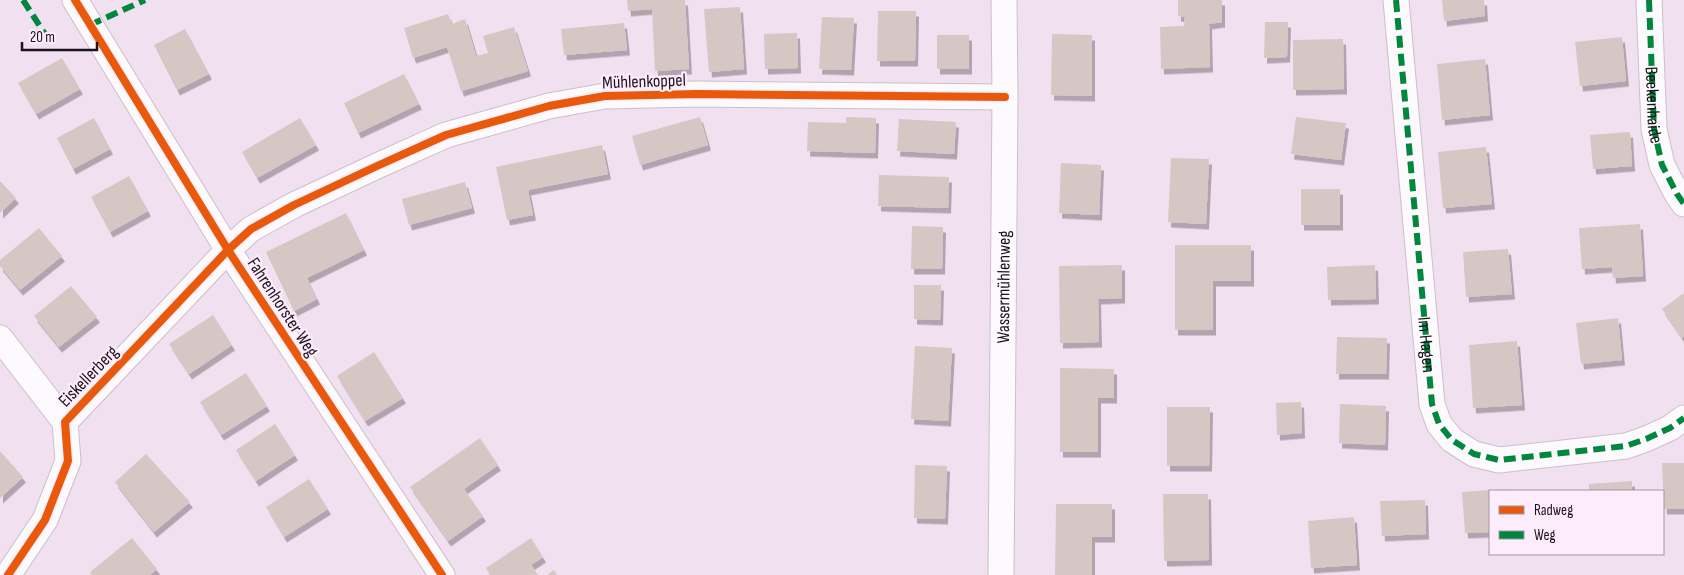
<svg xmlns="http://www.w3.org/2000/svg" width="1684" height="575" font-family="'Sofia Sans Condensed',sans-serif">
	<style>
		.building { fill: #d7c7c4; filter: url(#shadow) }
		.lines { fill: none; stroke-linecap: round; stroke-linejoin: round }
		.minor-casing { stroke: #ccbfca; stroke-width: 27 }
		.minor { stroke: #fdfafd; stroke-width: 25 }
		.quiet { stroke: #00873e; stroke-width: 6; stroke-dasharray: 12 6; stroke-linecap: butt }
		.cycleway-casing { stroke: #fdecfb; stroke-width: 11 }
		.cycleway { stroke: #e8590c; stroke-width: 8 }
		.labels { text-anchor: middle; stroke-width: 4.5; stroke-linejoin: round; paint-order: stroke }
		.street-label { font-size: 18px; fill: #1c121b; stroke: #fdecfb }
	</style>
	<defs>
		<filter id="shadow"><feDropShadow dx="3" dy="5.5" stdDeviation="0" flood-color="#0004"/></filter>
	</defs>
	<rect width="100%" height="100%" fill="#f1e0ef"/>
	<g class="building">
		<polygon points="627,0 685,0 689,69 655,71 652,9 628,11"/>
		<polygon points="1178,0 1222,0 1222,22 1209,24 1210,67 1161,69 1160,27 1184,26 1185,17 1178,16"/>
		<polygon points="1442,0 1484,0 1485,16 1444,21"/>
		<polygon points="740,7 744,69 709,72 704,9"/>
		<polygon points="878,11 916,11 915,61 877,61"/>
		<polygon points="448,14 452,24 465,19 476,56 488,53 483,36 514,27 528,71 461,91 447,47 413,58 404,28"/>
		<polygon points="822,17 854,18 851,70 819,69"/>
		<polygon points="1265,22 1288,22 1287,57 1264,58"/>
		<polygon points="624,23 627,50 564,55 561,29"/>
		<polygon points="185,29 209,74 177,90 154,45"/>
		<polygon points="797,33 798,68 765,69 764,34"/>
		<polygon points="1052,34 1092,35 1092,96 1051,95"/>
		<rect x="937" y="35" width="32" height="34"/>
		<polygon points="1622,37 1626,81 1580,86 1575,42"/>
		<polygon points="1343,39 1344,89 1293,90 1293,40"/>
		<polygon points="62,58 80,89 36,114 18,83"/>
		<polygon points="1485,59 1490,115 1442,120 1437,64"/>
		<polygon points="404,74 419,104 358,133 344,103"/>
		<polygon points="700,117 708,145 640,165 632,136"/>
		<polygon points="846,117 876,118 875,153 807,151 808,122 846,123"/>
		<polygon points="1296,117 1346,123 1341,160 1291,154"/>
		<polygon points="94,118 110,149 73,169 57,138"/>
		<polygon points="300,118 316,145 257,178 242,152"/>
		<polygon points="899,119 956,122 954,154 897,151"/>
		<polygon points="1630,132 1632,166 1593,169 1590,135"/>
		<polygon points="602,145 608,174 528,190 533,215 507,220 496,167"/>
		<polygon points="1486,147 1492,204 1443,208 1438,152"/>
		<polygon points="1171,158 1209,159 1206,224 1168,222"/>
		<polygon points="1061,163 1101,165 1099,215 1059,213"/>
		<polygon points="879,175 949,177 948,208 878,206"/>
		<polygon points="129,176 148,211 110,232 91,197"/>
		<polygon points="0,181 16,198 0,213"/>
		<polygon points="465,182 472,208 409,225 402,199"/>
		<rect x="1301" y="189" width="39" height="36"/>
		<polygon points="346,213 364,250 307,278 317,299 294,311 266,252"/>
		<polygon points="1640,224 1643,276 1613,278 1612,267 1582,269 1579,228"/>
		<polygon points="912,226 943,227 942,269 911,269"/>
		<polygon points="39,228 62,256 20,290 0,266 0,260"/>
		<polygon points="1175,245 1251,245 1251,281 1213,281 1213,330 1175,330"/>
		<polygon points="1508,249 1512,294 1466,297 1463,252"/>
		<polygon points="1122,265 1122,298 1098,299 1099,342 1060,343 1059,266"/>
		<polygon points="1375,265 1376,299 1328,300 1327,267"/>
		<polygon points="914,285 941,285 940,320 914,319"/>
		<polygon points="71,286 97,317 59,347 34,316"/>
		<polygon points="1684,293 1684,336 1682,338 1662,309"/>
		<polygon points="213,315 232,345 189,374 169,344"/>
		<polygon points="1618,318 1622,360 1581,364 1576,323"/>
		<polygon points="1337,337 1387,338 1386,374 1336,374"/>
		<polygon points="1517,341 1522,405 1473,408 1469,345"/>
		<polygon points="915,346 952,348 948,421 911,419"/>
		<polygon points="374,352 403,398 365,421 337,376"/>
		<polygon points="1060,368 1114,369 1114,398 1098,398 1098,452 1060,452"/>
		<polygon points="246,373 267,406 221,435 200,402"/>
		<polygon points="1301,402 1302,433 1277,435 1276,403"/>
		<polygon points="1340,404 1386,406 1385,445 1339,443"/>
		<polygon points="1167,407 1210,407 1209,466 1167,466"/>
		<polygon points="275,424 295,455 256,481 236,450"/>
		<polygon points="480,438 498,465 464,489 483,516 448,541 410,487"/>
		<polygon points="0,451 23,477 0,498"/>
		<polygon points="146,454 190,502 154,532 115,482"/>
		<polygon points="1662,463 1684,463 1684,509 1664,509"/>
		<polygon points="915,465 947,466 945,519 914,518"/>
		<polygon points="309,479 328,509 284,537 266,507"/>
		<polygon points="1632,481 1632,491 1589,491 1589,484"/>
		<polygon points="1510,489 1510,491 1494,491 1494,490"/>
		<polygon points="1490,490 1490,532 1465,533 1462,492"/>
		<polygon points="1163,494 1208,494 1209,560 1164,561"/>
		<polygon points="1425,500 1426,534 1382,536 1380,501"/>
		<polygon points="1056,504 1112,504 1112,537 1092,537 1092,575 1055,575"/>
		<polygon points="1354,517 1357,565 1311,568 1308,521"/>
		<polygon points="132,538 157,569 150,575 92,575 90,572"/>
		<polygon points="531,538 543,557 531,565 538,575 490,575 486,568"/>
		<polygon points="554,570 557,575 547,575"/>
	</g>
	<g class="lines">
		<g class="minor-casing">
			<g id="minor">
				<polyline points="75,0 228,250 442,575"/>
				<path id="s1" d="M1396,0L1430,382L1432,404L1439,424L1452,440L1474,454L1499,460L1626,446L1646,439L1670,428L1684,418"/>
				<path id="s2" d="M1649,0L1654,129L1662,165L1677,194L1684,204"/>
				<polyline points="0,338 65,422"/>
				<polyline points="8,575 45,520 68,461 65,422 228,250 251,229 294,205 377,166 446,135 549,106 605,96 697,94 1005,97"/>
				<path id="s3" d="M1001,575L1005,97L1004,0"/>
			</g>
		</g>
		<use href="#minor" class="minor"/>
		<g class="quiet">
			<polyline points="23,0 52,45"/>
			<polyline points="1396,0 1430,382 1432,404 1439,424 1452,440 1474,454 1499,460 1626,446 1646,439 1670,428 1684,418"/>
			<polyline points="1649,0 1654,129 1662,165 1677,194 1684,204"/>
			<polyline points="90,25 145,0"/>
		</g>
		<g class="cycleway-casing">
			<g id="cycleway">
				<polyline points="75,0 228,250 442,575"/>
				<polyline points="8,575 45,520 68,461 65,422 228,250 251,229 294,205 377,166 446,135 549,106 605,96 697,94 1005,97"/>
			</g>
		</g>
		<use href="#cycleway" class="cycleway"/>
	</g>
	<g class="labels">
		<g class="street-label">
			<text transform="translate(644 81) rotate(-2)" y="6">Mühlenkoppel</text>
			<text dy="6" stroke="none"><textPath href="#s2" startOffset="105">Beekenhaide</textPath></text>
			<text dy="6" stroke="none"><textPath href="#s3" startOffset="288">Wassermühlenweg</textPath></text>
			<text transform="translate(283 307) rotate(57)" y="6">Fahrenhorster Weg</text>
			<text dy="6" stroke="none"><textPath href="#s1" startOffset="346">Im Hagen</textPath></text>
			<text transform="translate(88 376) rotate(-46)" y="6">Eiskellerberg</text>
		</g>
	</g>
	<rect x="1489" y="490" width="175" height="65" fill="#fdecfb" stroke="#a395a1"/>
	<rect x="1499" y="506" width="25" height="8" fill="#e8590c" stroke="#a395a1"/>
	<text x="1534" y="515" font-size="15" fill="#1c121b">Radweg</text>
	<rect x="1499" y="531" width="25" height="8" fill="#00873e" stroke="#a395a1"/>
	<text x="1534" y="540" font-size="15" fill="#1c121b">Weg</text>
	<path d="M22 42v8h75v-8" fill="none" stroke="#1c121b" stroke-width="2.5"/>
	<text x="30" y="42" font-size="15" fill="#1c121b" stroke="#fdecfb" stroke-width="4" paint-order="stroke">20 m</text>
</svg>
